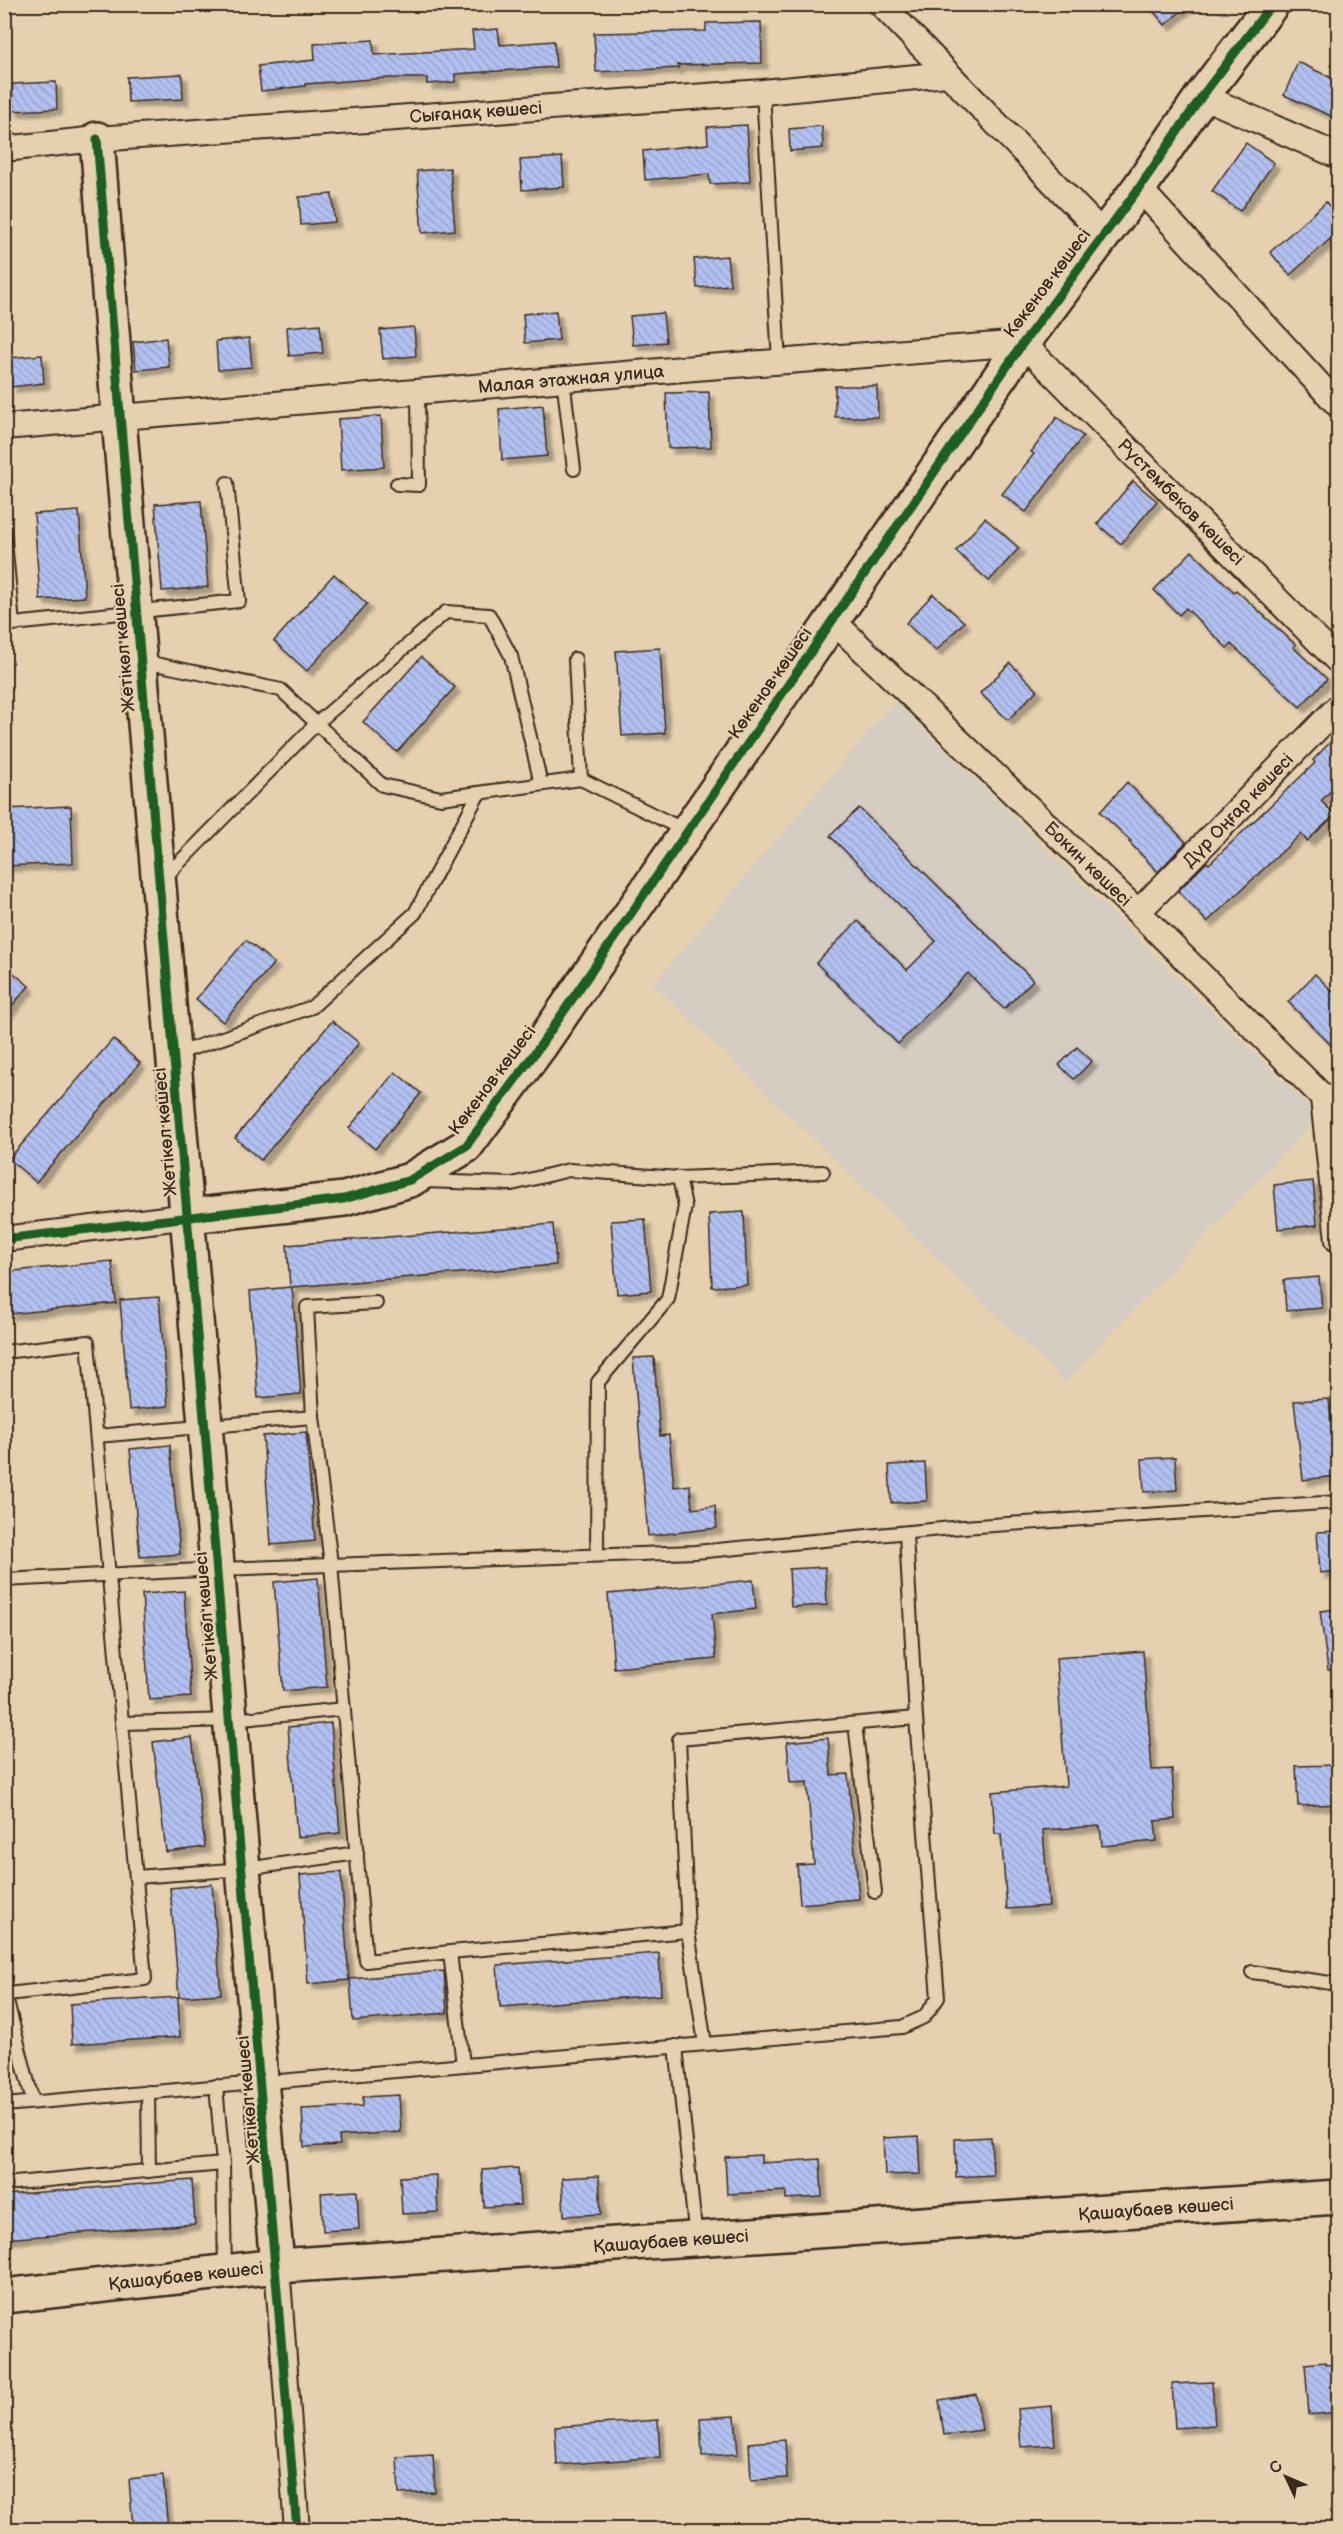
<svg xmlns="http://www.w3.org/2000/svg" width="1343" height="2534" font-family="'Balsamiq Sans',sans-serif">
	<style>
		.built { fill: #d5ccc2 }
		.building { fill: url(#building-back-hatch); stroke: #3b2a1e; stroke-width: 1.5; filter: url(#shadow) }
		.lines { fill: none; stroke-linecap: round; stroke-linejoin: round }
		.lane-casing { stroke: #3b2a1e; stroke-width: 16 }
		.street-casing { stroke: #3b2a1e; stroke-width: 28 }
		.secondary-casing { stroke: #3b2a1e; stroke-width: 38 }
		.lane { stroke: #e5d1af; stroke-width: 12 }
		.street { stroke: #e5d1af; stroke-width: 24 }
		.secondary { stroke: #e5d1af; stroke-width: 33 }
		.cycleway-casing { stroke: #e5d1af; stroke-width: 13 }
		.cycleway { stroke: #1b5e20; stroke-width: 9 }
		.labels { text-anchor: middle; stroke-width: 4.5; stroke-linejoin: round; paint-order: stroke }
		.street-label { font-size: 18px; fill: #3b2a1e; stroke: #e5d1af }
	</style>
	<defs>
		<pattern id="building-back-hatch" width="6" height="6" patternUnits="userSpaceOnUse" patternTransform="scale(1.5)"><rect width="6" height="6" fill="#b1c0f0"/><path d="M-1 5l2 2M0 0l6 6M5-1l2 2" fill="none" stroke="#99a5cd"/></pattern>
		<filter id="shadow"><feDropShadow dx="5.5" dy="5.5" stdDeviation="1.5" flood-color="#0004"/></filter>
	</defs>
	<rect width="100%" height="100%" fill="#e5d1af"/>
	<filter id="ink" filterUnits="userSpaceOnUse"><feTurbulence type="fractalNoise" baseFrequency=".0167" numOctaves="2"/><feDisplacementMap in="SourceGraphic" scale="12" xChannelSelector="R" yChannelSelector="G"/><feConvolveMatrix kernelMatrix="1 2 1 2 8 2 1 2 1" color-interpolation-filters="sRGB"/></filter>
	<g filter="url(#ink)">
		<polygon class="built" points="895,701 1319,1116 1065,1382 653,984"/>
		<g class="building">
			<polygon points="1147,4 1189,4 1165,25"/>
			<polygon points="761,22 762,63 678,65 679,68 596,72 594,33 706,31 706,23"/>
			<polygon points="498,29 500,45 554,41 556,67 455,74 455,82 427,84 427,78 387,78 305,84 305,86 261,91 258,66 315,60 314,44 373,40 374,55 474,49 472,31"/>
			<polygon points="1298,62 1338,81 1338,99 1331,116 1284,95"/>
			<polygon points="182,74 183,99 128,102 127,77"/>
			<polygon points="56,82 57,109 13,111 12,84"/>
			<polygon points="747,125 750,182 710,184 709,174 645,180 643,151 708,144 707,127"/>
			<polygon points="822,126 823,148 790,151 789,129"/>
			<polygon points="1246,143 1274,163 1240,211 1212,191"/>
			<polygon points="562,157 564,187 522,190 520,160"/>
			<polygon points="450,168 455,230 422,233 417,171"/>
			<polygon points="332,194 335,222 301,225 299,197"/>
			<polygon points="1326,202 1338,217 1338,232 1290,275 1270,252"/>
			<polygon points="727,256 730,285 697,288 694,259"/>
			<polygon points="556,311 559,340 525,343 523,314"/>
			<polygon points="663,313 666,342 633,345 630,316"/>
			<polygon points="320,324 323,353 289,356 287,327"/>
			<polygon points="414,327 416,356 383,359 380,330"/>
			<polygon points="166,338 169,367 136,370 133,342"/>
			<polygon points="249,338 252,367 218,370 216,341"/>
			<polygon points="42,355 44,383 11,387 9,358"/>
			<polygon points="835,386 877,386 878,417 835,417"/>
			<polygon points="709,392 711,447 668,448 666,393"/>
			<polygon points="543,405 547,456 502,460 499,409"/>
			<polygon points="381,416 384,467 341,470 338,419"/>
			<polygon points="1057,417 1083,436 1026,512 1002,494 1034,454 1031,452"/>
			<polygon points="1133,481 1157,501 1121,544 1097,524"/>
			<polygon points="201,501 208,587 162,591 155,504"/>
			<polygon points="79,511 85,597 40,600 34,514"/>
			<polygon points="985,518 1019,548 989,581 956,551"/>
			<polygon points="1192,551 1234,592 1236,590 1296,645 1293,647 1327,679 1300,707 1231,644 1227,648 1186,608 1179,615 1154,590"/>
			<polygon points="334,574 367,604 307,671 274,641"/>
			<polygon points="933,594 964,622 936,651 906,623"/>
			<polygon points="660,648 665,733 622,736 616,651"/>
			<polygon points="421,657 455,687 397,752 363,722"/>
			<polygon points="1010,663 1037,690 1008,720 980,693"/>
			<polygon points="1338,734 1338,783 1321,801 1335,815 1307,841 1301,834 1207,922 1178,891 1207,862 1209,864 1315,763 1313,760"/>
			<polygon points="1127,782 1186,842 1158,872 1129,842 1131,841 1100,812"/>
			<polygon points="71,806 73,863 4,866 4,809"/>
			<polygon points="859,808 1033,980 1004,1009 968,973 898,1044 816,963 858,921 907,970 936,941 830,836"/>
			<polygon points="246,940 274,963 223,1022 196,999"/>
			<polygon points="4,965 29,986 4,1015"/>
			<polygon points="1315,974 1338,997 1338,1052 1288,1002"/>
			<polygon points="332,1021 359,1043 261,1160 235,1138"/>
			<polygon points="113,1039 140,1063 36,1182 9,1159"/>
			<polygon points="1077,1047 1092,1061 1074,1079 1059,1065"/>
			<polygon points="395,1072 421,1093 375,1149 349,1128"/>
			<polygon points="1313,1181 1317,1225 1278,1229 1274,1185"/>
			<polygon points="744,1212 747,1285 712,1287 709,1214"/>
			<polygon points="645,1219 651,1291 617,1294 611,1221"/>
			<polygon points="553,1224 556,1265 292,1287 301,1394 258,1398 250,1291 290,1287 287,1245"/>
			<polygon points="112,1261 116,1303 9,1314 4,1272"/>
			<polygon points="1319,1277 1322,1308 1286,1311 1284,1280"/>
			<polygon points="159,1297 168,1406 129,1410 120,1300"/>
			<polygon points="654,1357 660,1436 669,1435 674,1487 690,1485 692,1509 715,1506 717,1528 648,1536 633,1358"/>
			<polygon points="1329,1399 1336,1476 1303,1480 1294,1401"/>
			<polygon points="306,1432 315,1541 271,1545 263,1436"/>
			<polygon points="170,1445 180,1554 140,1557 130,1449"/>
			<polygon points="1175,1457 1177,1490 1144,1492 1142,1459"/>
			<polygon points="925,1463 927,1501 891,1503 889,1465"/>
			<polygon points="1338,1531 1338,1571 1320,1573 1317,1532"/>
			<polygon points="825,1567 827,1605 791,1607 789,1569"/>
			<polygon points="318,1578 327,1687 283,1691 274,1582"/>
			<polygon points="753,1580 756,1609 712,1614 716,1659 614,1668 608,1594"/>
			<polygon points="184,1591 191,1697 149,1700 142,1594"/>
			<polygon points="1338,1609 1338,1670 1328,1670 1320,1611"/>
			<polygon points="1143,1651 1152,1770 1172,1769 1175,1819 1155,1821 1157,1841 1102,1846 1100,1826 1043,1830 1049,1906 1007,1909 1001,1834 995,1834 992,1792 1066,1786 1056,1658"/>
			<polygon points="331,1723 340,1833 297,1837 288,1727"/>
			<polygon points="192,1737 205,1847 166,1852 153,1742"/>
			<polygon points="828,1738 831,1775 848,1774 859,1899 800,1904 797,1865 814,1864 807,1782 790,1783 787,1742"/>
			<polygon points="1338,1765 1338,1804 1298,1806 1296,1766"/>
			<polygon points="341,1872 349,1980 308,1984 300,1875"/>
			<polygon points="212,1884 221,1994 179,1997 170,1888"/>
			<polygon points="659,1953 661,1995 500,2007 497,1965"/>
			<polygon points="444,1971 447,2013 353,2021 350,1979"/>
			<polygon points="178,1997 180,2037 72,2044 70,2004"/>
			<polygon points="399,2095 401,2132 339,2136 340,2145 304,2147 302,2109 363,2106 363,2097"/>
			<polygon points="919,2136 921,2174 885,2175 883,2138"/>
			<polygon points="991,2137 993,2175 956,2177 955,2139"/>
			<polygon points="761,2155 761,2163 820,2159 822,2197 786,2199 786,2191 727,2194 725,2157"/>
			<polygon points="518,2168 520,2205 484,2207 482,2170"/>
			<polygon points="436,2175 438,2212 402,2214 400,2177"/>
			<polygon points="599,2176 601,2214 564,2216 562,2178"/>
			<polygon points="192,2180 195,2224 4,2239 4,2195"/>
			<polygon points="357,2191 359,2229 323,2231 321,2193"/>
			<polygon points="1325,2362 1325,2365 1338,2364 1338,2412 1309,2415 1305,2364"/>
			<polygon points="1212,2382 1215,2425 1175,2428 1172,2384"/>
			<polygon points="976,2394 982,2430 944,2435 939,2400"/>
			<polygon points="1052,2406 1055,2445 1021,2447 1018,2409"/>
			<polygon points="735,2416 738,2454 702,2456 700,2418"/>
			<polygon points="658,2420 660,2457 557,2465 555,2427"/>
			<polygon points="785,2440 787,2478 751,2480 749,2443"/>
			<polygon points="433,2455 435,2492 399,2494 397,2457"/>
			<polygon points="163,2475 168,2529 133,2529 129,2479"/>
		</g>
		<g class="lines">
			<g class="lane-casing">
				<g id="lane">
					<polyline points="763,92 779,361"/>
					<polyline points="563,379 574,469"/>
					<polyline points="397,484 419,485 418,392"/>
					<polyline points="4,531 13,624 239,601 227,483"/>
					<polyline points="575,659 581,779"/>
					<polyline points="141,661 281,690 382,785 441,798 581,779 686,831"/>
					<polyline points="163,879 317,723 446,612 489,615 511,656 541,784"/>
					<polyline points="176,1054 312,1007 415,913 479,793"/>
					<polyline points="424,1181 512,1184 569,1170 679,1178 823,1172"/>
					<polyline points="376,1303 307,1307 313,1417 331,1564 366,1961 450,1952 463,2065"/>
					<polyline points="4,1352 88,1342 145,1979 7,1994"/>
					<polyline points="97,1436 313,1417"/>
					<polyline points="597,1555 598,1382 668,1299 685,1206 679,1178"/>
					<polyline points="4,1580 219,1569 695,1552 963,1527 1338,1502"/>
					<polyline points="123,1723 232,1720 344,1709"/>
					<polyline points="855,1724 875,1892"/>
					<polyline points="136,1877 245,1869 357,1853"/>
					<polyline points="450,1952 688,1931"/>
					<polyline points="1252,1972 1338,1984"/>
					<polyline points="4,1990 33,2102"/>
					<polyline points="705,2044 688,1931 679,1739 916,1718"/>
					<polyline points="676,2046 696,2239"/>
					<polyline points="148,2092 149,2171"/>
					<polyline points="4,2105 902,2027 924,2017 938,1998 916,1718 906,1534"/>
					<polyline points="223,2164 225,2271"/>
					<polyline points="4,2184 223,2164 216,2086"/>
				</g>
			</g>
			<g class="street-casing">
				<g id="street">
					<polyline points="881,4 1104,235"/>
					<polyline points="1202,96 1338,156"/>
					<polyline points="4,149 97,139 763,92 947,74"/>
					<polyline points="1139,188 1338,405"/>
					<polyline points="4,427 695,368 1023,343 1338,661"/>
					<polyline points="833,621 1138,912 1338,1112"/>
					<polyline points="1138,912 1338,707"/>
					<polyline points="1323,1098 1338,1240"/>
					<polyline points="4,1239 189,1216"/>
					<polyline points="277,2266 297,2530"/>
				</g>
			</g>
			<g class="secondary-casing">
				<g id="secondary">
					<polyline points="97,139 119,419 277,2266"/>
					<polyline points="189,1216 344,1199 410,1180 466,1146 540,1046 1023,343 1139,188 1202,96 1272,4"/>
					<polyline points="4,2296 277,2266 1338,2197"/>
				</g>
			</g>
			<use href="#lane" class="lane"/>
			<use href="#street" class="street"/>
			<use href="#secondary" class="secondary"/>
			<g class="cycleway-casing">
				<g id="cycleway">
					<path d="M97,139C159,936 237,1732 297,2530"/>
					<polyline points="4,1239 344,1199 410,1180 466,1146 540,1046 1023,343 1139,188 1202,96 1272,4"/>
				</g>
			</g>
			<use href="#cycleway" class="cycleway"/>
		</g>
	</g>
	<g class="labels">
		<g class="street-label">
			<text transform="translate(476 112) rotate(-4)" y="6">Сығанақ көшесі</text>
			<text transform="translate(1047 283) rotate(-53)" y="6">Көкенов көшесі</text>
			<text transform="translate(571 379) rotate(-5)" y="6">Малая этажная улица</text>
			<text transform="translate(1181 502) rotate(45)" y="6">Рүстембеков көшесі</text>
			<text transform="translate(123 648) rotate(-95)" y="6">Жетікөл көшесі</text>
			<text transform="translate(770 683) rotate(-55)" y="6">Көкенов көшесі</text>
			<text transform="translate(1238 810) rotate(-46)" y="6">Дүр Оңғар көшесі</text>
			<text transform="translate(1088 864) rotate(44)" y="6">Бокин көшесі</text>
			<text transform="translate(492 1080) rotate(-53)" y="6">Көкенов көшесі</text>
			<text transform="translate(165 1132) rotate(-95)" y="6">Жетікөл көшесі</text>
			<text transform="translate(206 1616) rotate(-95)" y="6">Жетікөл көшесі</text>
			<text transform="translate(248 2100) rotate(-95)" y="6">Жетікөл көшесі</text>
			<text transform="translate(1156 2209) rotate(-4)" y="6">Қашаубаев көшесі</text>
			<text transform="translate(671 2241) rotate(-4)" y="6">Қашаубаев көшесі</text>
			<text transform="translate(186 2276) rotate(-6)" y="6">Қашаубаев көшесі</text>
		</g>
	</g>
	<rect width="1343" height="2534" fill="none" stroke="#e5d1af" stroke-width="24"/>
	<rect x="12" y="12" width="1319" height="2510" fill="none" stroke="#3b2a1e" stroke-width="2" filter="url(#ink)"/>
	<g transform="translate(1286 2477) rotate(314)" stroke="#e5d1af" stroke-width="4.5" paint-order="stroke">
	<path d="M0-4.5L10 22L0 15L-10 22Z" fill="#3b2a1e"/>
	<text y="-9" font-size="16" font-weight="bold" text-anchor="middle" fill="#3b2a1e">С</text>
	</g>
</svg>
